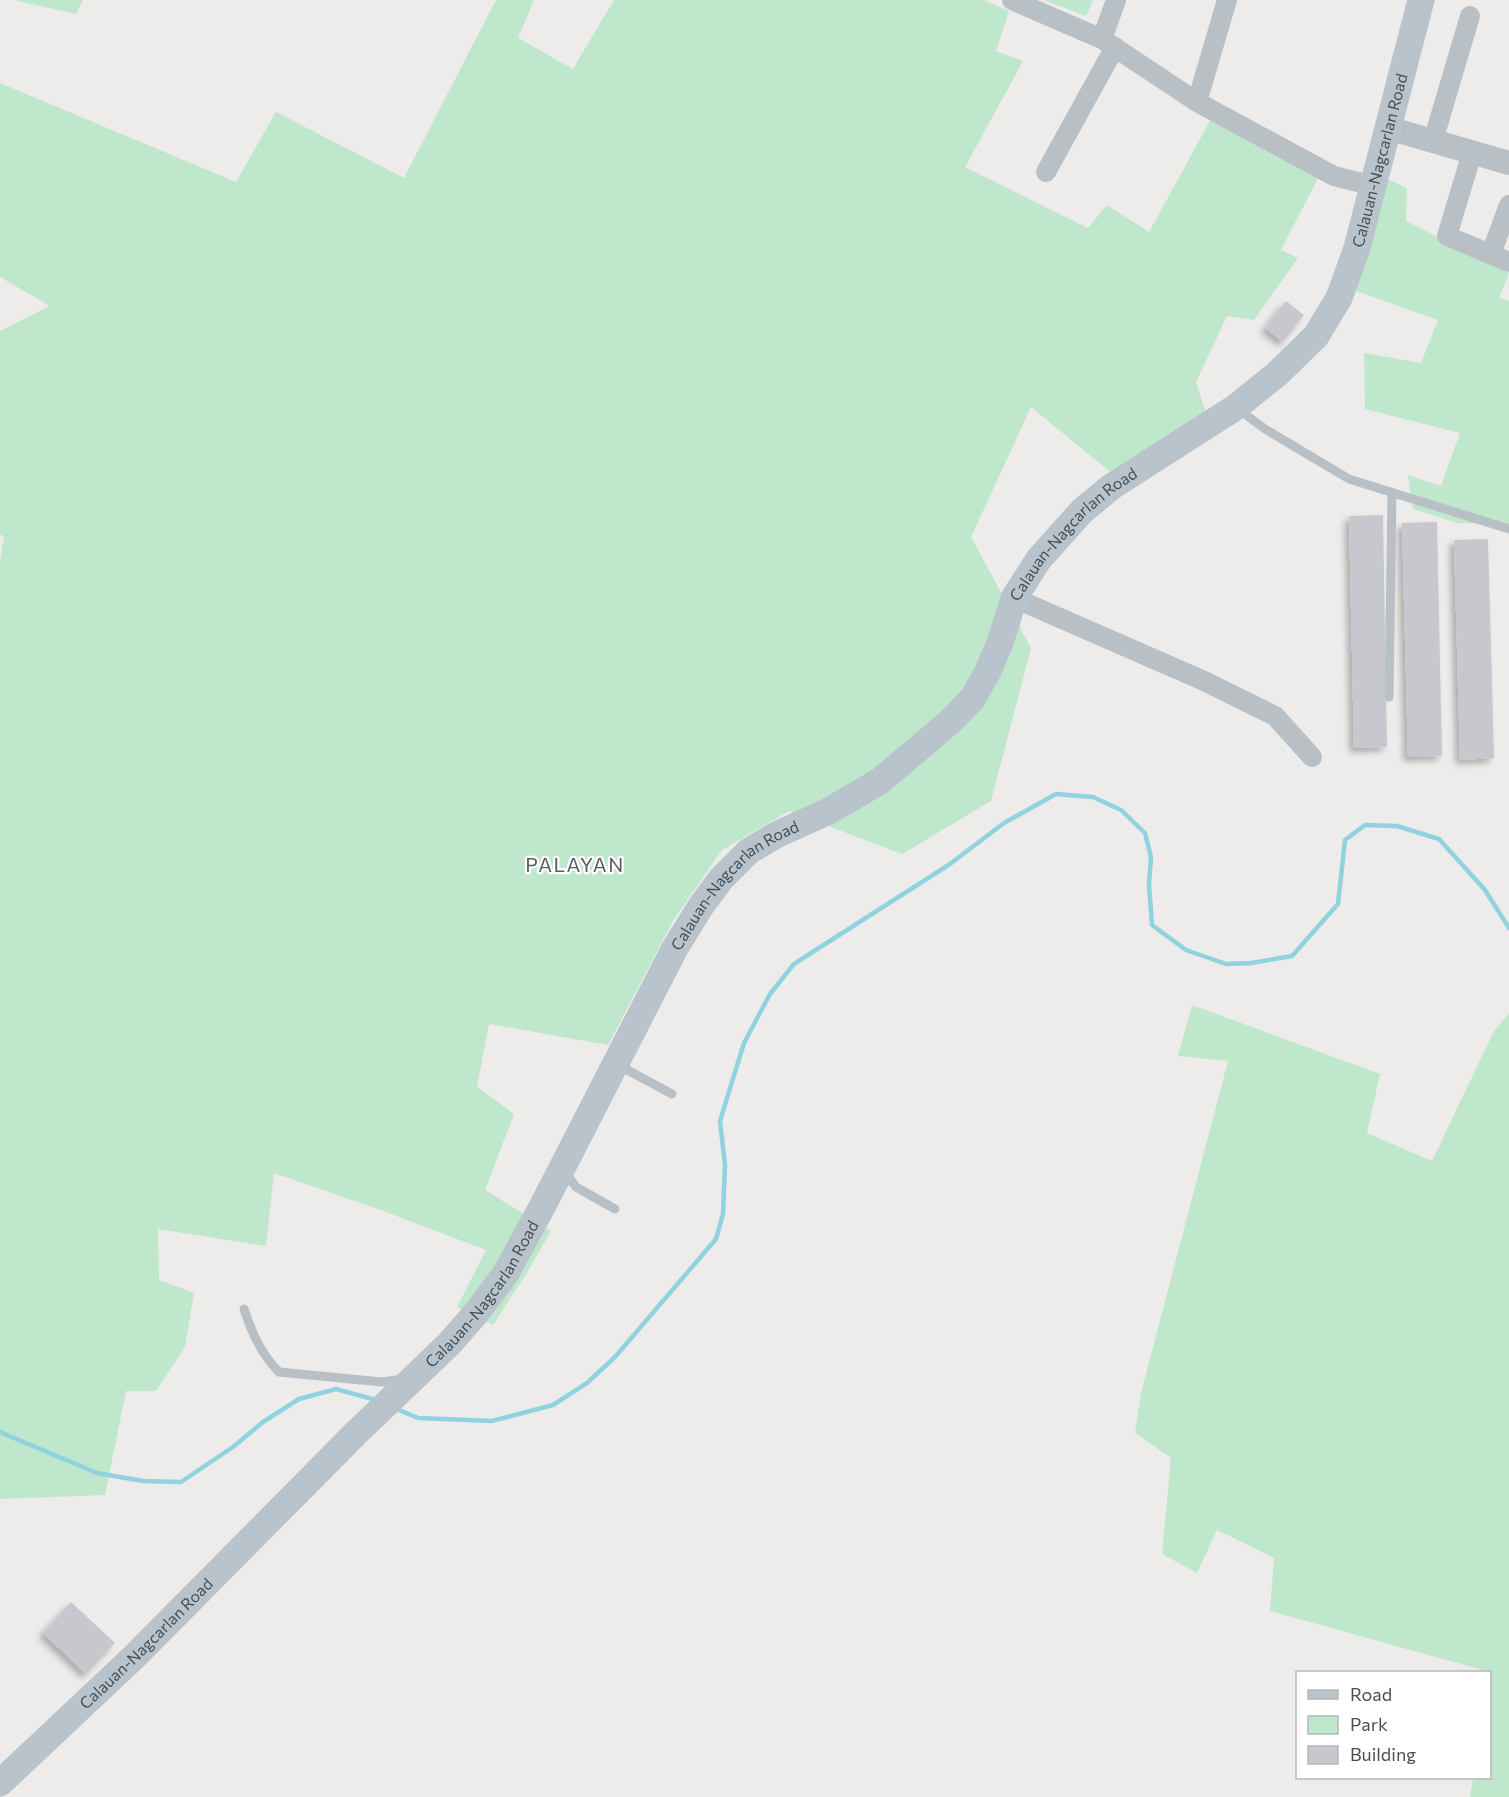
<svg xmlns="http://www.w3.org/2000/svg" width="1509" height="1797" font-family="Commissioner,sans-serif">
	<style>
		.green { fill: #bee7cb }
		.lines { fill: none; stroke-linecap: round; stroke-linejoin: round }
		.stream { stroke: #90d3df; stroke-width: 4.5 }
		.building { fill: #c6c8ce; filter: url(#shadow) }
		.service { stroke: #b8c0c6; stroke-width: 9 }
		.minor { stroke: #b8c0c6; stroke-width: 20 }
		.tertiary { stroke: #b8c0c6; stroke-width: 24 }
		.secondary { stroke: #b9c3cb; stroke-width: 27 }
		.labels { text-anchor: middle; stroke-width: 4.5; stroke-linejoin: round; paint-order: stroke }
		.street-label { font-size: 16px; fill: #464f56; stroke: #fff }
		.quarter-label { font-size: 20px; letter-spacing: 1.5px; fill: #595c5f; stroke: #fff }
	</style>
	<defs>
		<filter id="shadow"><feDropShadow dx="-4.5" dy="4.5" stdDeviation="3" flood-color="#0004"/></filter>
	</defs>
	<rect width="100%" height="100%" fill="#eeebeb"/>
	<g class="green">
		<polygon points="14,0 83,0 76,14"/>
		<polygon points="496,0 534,0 518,38 573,69 614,0 984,0 1009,11 996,51 1023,61 965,167 1088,228 1107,205 1149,232 1211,119 1320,174 1281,250 1298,258 1254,320 1227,316 1196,382 1206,413 1114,475 1031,407 971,537 1031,648 991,801 902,854 789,811 722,850 674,919 608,1045 489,1024 477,1087 514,1114 485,1190 551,1231 528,1271 493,1325 457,1307 486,1250 378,1209 274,1173 266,1246 158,1229 159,1280 194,1293 185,1347 156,1391 126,1391 105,1495 0,1499 0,561 4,537 0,534 0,331 50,306 0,277 0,83 236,182 276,112 404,178"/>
		<polygon points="1044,0 1093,0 1086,16"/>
		<polygon points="1387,179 1407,188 1406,221 1509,273 1499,298 1509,301 1509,524 1457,523 1413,509 1408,475 1441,486 1460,433 1365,409 1364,353 1421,363 1438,320 1356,291"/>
		<polygon points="1192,1005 1380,1074 1367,1133 1432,1161 1493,1033 1509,1013 1509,1797 1470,1797 1473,1778 1490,1778 1490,1672 1270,1611 1274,1558 1217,1530 1197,1573 1162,1554 1171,1458 1135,1433 1141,1393 1228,1061 1178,1056"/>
	</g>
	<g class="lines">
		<g class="stream">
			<polyline points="394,1408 418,1418 492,1421 553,1405 587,1383 615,1357 716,1239 723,1214 725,1165 720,1121 744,1043 770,994 794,964 950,864 1004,823 1056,794 1093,797 1121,810 1145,833 1151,857 1149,885 1152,925 1186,950 1226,964 1251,963 1292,956 1338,904 1345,840 1365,825 1397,826 1439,839 1485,890 1509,928"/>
			<polyline points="0,1432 97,1473 143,1481 181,1482 233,1447 263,1422 299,1399 336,1389 376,1400"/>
		</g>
	</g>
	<g class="building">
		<polygon points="1286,301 1304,315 1283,342 1265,328"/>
		<polygon points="1383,515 1387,747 1354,748 1349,516"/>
		<polygon points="1437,522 1442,756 1408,757 1402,523"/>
		<polygon points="1488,539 1494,758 1460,760 1454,540"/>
		<polygon points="71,1602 115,1643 86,1674 43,1633"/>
	</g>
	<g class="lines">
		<g class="service">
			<polyline points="1238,409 1265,429 1349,479 1509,529"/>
			<polyline points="1389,697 1392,493"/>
			<polyline points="618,1065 672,1094"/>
			<polyline points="564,1171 576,1187 615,1209"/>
			<path d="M244,1309C252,1333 261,1354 279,1372L382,1382L403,1379"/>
		</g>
		<g class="minor">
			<polyline points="1012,0 1102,39 1197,102 1334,176 1374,186"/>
			<polyline points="1102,39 1116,0"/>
			<polyline points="1197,102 1227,0"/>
			<polyline points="1433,141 1470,16"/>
			<polyline points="1472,153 1447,236 1509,262"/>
			<polyline points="1046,172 1115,47"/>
			<polyline points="1491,254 1509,205"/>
			<polyline points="1014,598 1202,680 1275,716 1312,757"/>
		</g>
		<polyline class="tertiary" points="1388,128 1509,163"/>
		<path class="secondary" id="s1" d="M0,1783L135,1656L356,1433L449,1344L477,1312L506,1273L542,1207L675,948L701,906L721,879L749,851L776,835L827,812L880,781L952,720L973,698L987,673L1000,643L1014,598L1039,559L1082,511L1111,487L1236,407L1277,374L1316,336L1339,298L1357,248L1421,0"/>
	</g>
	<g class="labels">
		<g class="street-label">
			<text dy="6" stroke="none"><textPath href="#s1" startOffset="2182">Calauan-Nagcarlan Road</textPath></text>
			<text dy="6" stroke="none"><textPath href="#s1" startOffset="1678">Calauan-Nagcarlan Road</textPath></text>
			<text dy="6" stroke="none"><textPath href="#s1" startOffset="1174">Calauan-Nagcarlan Road</textPath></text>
			<text dy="6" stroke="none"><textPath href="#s1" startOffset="688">Calauan-Nagcarlan Road</textPath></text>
			<text dy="6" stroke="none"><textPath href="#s1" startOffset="202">Calauan-Nagcarlan Road</textPath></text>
		</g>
		<g class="quarter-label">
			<text x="575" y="872">PALAYAN</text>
		</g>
	</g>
	<rect x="1296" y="1671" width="195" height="108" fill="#ffffff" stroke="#b5b9bb" stroke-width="1.5"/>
	<rect x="1308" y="1690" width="30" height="9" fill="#b9c3cb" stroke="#b5b9bb" stroke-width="1.5"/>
	<text x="1350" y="1701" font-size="18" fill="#464f56">Road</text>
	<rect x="1308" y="1716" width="30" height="18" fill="#bee7cb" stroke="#b5b9bb" stroke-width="1.5"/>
	<text x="1350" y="1731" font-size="18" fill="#464f56">Park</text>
	<rect x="1308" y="1746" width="30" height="18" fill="#c6c8ce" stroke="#b5b9bb" stroke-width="1.5"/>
	<text x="1350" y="1761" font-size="18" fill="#464f56">Building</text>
</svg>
